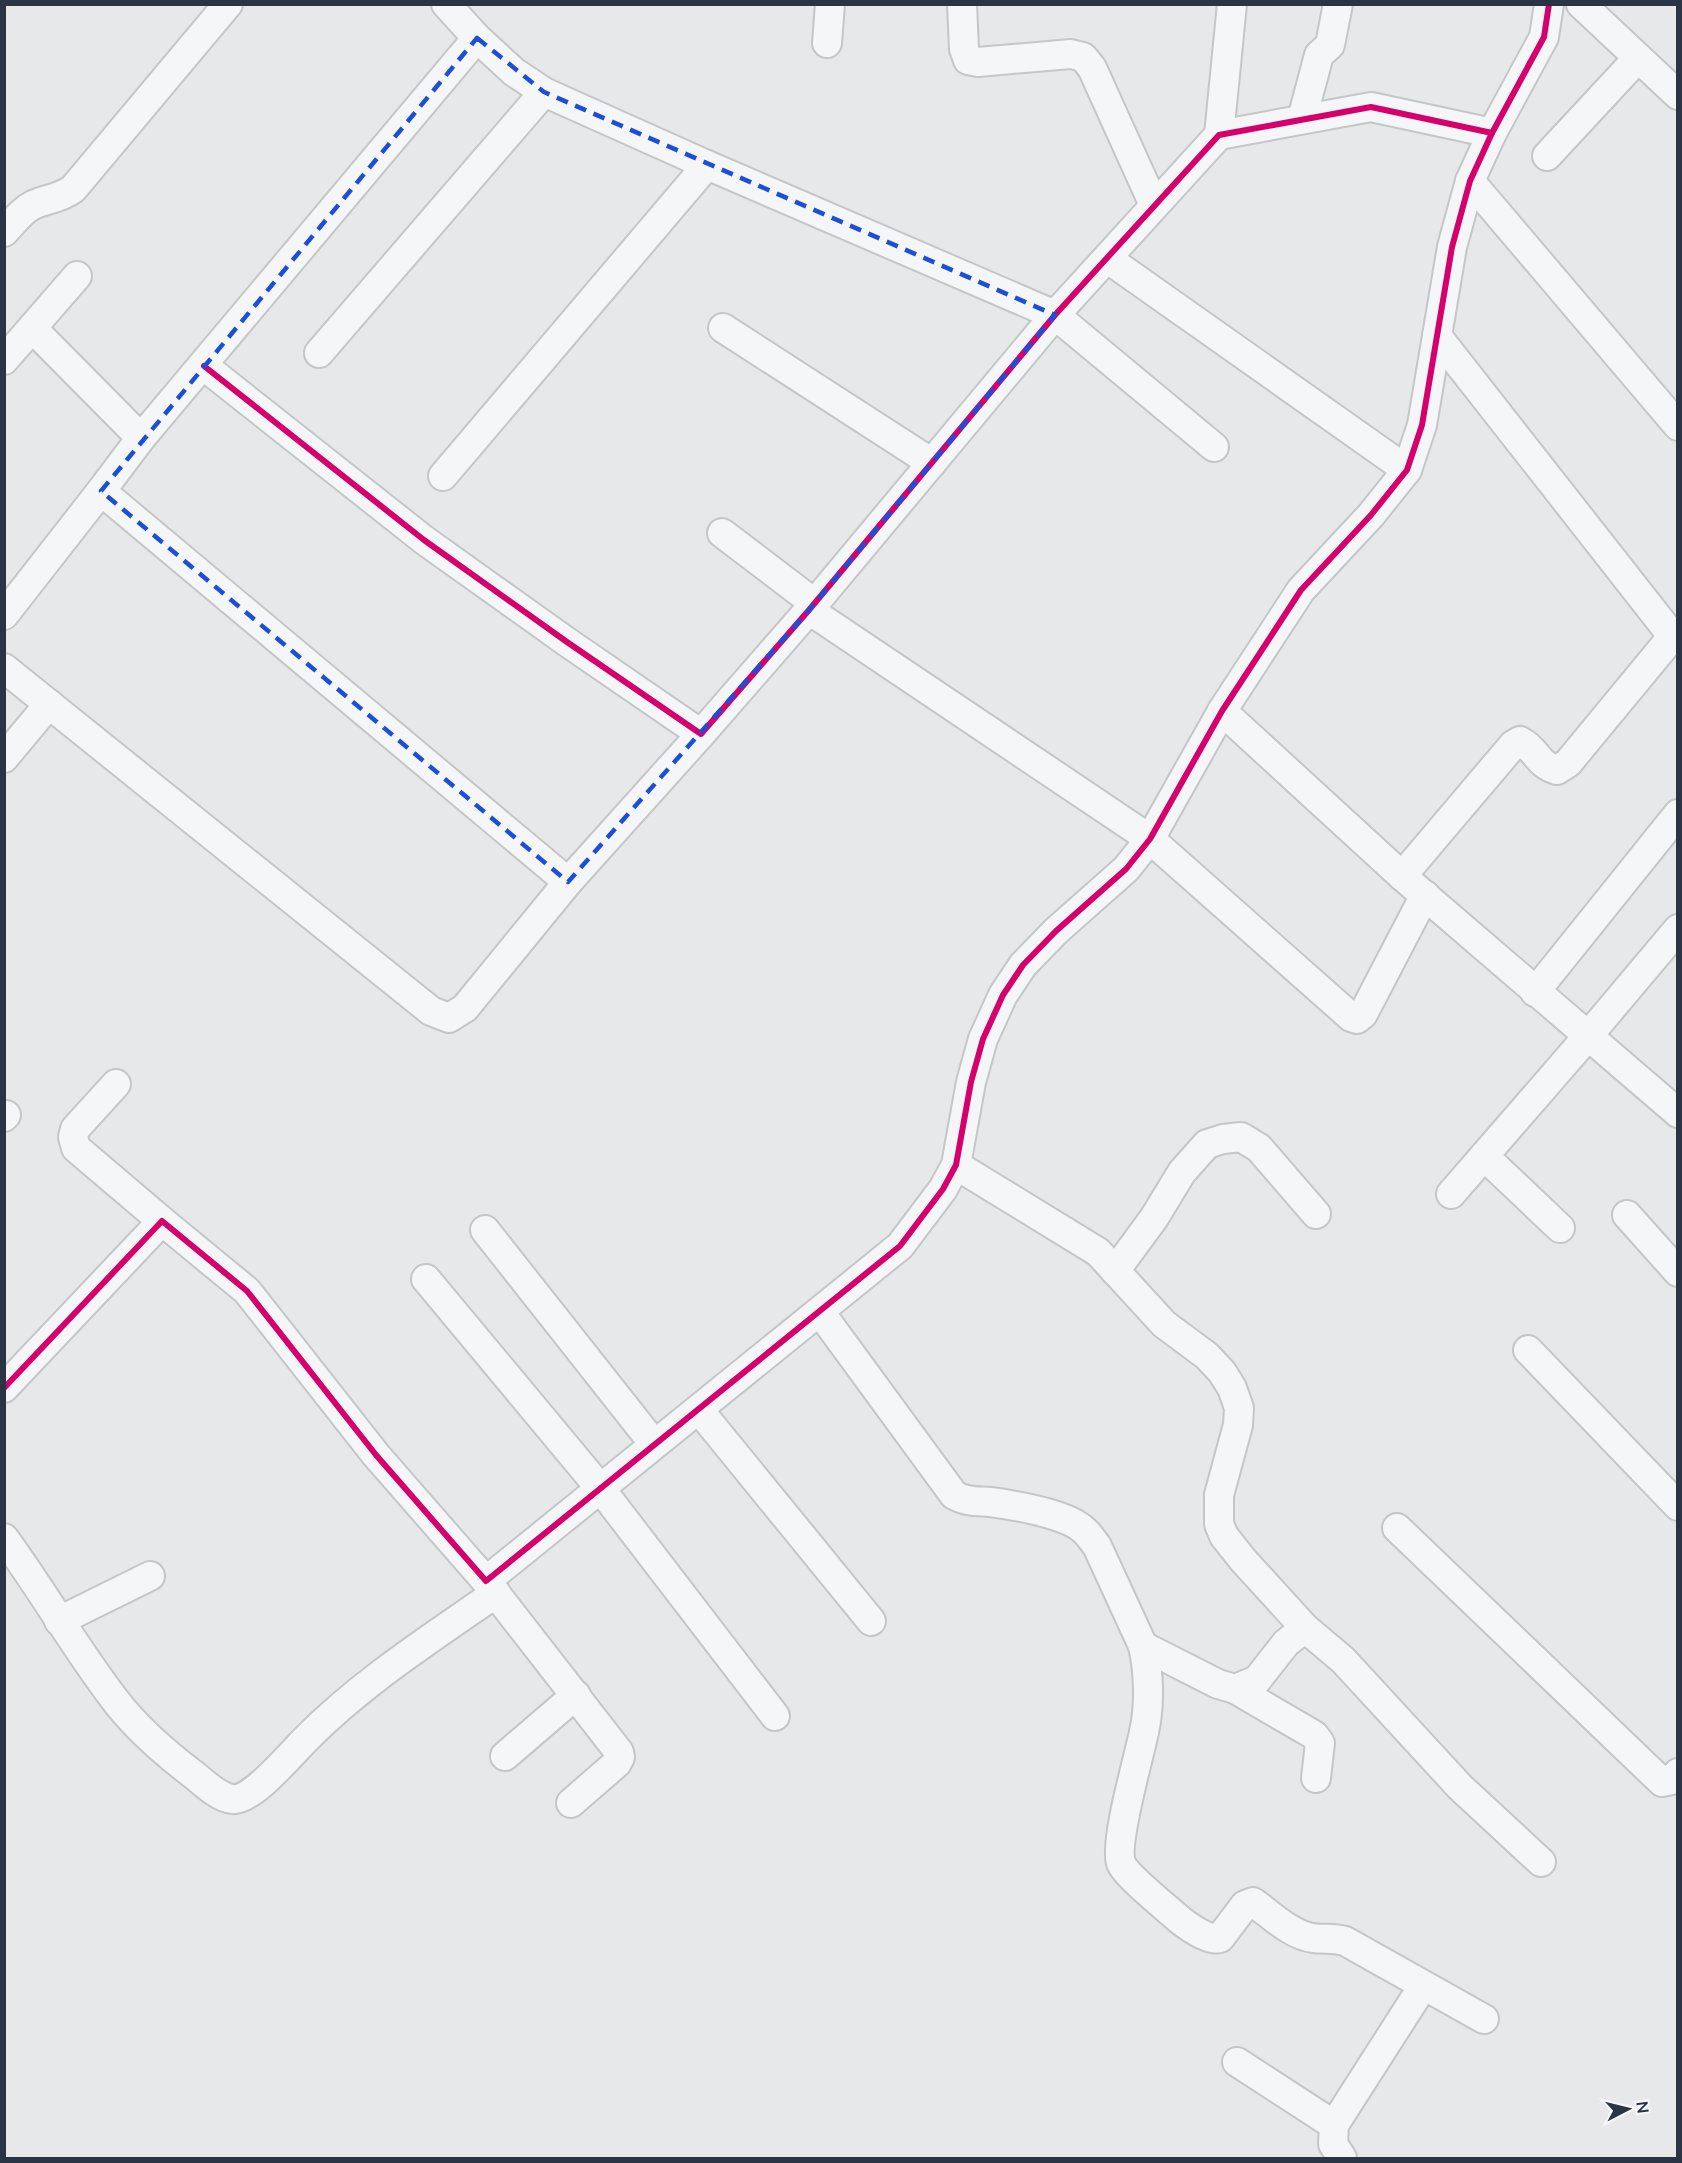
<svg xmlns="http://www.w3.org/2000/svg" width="1682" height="2163" font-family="Mulish,sans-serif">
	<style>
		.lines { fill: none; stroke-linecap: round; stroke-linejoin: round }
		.minor-casing { stroke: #c4c6c8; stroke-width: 32 }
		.minor { stroke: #f5f6f7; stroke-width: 28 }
		.cycleway-casing { stroke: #f4f6f9; stroke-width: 10 }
		.cycleway { stroke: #d6006c; stroke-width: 6 }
		.marked { fill: none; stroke: #1d4ed8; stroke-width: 4.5; stroke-dasharray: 12 8; stroke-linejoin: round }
	</style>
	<rect width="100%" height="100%" fill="#e6e8ea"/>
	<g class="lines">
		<g class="minor-casing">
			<g id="minor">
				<polyline points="446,4 477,38 514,72 544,92 707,165"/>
				<polyline points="962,4 964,49 968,60 978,62 1071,54 1083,57 1092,68 1154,205"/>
				<polyline points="1581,4 1678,95"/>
				<polyline points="477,38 141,438 101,491 568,882"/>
				<polyline points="827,43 830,4"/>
				<polyline points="1302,119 1319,55 1330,45 1338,4"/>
				<polyline points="1219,135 1232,4"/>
				<polyline points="1547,156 1638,58"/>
				<polyline points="1470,181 1678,426"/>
				<path d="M4,232C13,223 21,211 33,205C48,198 57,200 73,189L228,4"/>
				<polyline points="1108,259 1407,470"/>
				<polyline points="32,328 141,438"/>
				<polyline points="723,328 932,463"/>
				<polyline points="319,353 544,92"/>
				<polyline points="4,360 77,276"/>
				<polyline points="204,366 424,540 567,642 701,734 809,610 1055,315 1219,135 1371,107 1492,133"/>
				<polyline points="443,476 707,165 1055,315 1214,447"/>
				<polyline points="722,533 814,603"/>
				<polyline points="809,610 1150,839 1351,1017 1357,1019 1363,1014 1425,895"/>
				<polyline points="4,615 101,491"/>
				<polyline points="4,668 431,1011 449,1018 465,1008 568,882 701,734"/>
				<polyline points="1222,711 1402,876 1678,1113"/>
				<polyline points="4,758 49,704"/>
				<path d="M1402,876L1513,745L1520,741C1538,750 1536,764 1557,770L1568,763L1667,643L1670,633L1437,336"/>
				<polyline points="1535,992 1678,814"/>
				<polyline points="116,1084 75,1129 73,1137 76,1148 162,1221"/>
				<polyline points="4,1117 6,1115"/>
				<polyline points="1484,1156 1560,1228"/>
				<polyline points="956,1165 1098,1252 1164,1324 1207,1356 1222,1372 1232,1388 1239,1408 1238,1425 1219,1495 1219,1524 1224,1536 1243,1560 1305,1628"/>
				<polyline points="1451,1194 1588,1036 1678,929"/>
				<polyline points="1627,1215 1678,1272"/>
				<polyline points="485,1230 654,1444"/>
				<polyline points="1115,1271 1154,1218 1182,1172 1207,1144 1223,1139 1241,1137 1259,1148 1316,1214"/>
				<polyline points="426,1279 600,1488 775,1716"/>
				<path d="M820,1312L954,1495C966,1502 977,1501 990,1502C1014,1505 1058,1513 1077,1525C1086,1530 1091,1538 1097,1546L1143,1646C1149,1673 1150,1705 1144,1732C1139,1757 1114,1842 1121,1863C1126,1876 1168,1909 1180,1920C1189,1927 1210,1942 1220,1938L1245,1905L1253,1902C1270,1914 1291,1935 1313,1938C1325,1940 1331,1937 1345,1941L1484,2019"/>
				<polyline points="1528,1350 1678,1506"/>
				<polyline points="4,1388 162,1221 247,1291 376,1455 486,1581 900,1246 943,1189 956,1165 971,1082 983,1039 1003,995 1023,965 1056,931 1126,869 1150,839 1222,711 1301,590 1371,515 1407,470 1422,425 1452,247 1470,181 1492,133 1544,37 1549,4"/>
				<polyline points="699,1410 871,1621"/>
				<polyline points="1397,1528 1662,1782 1672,1780 1678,1773"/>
				<path d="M4,1538C43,1591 75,1648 115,1700C137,1729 165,1753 194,1775C204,1783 218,1797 232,1799C251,1802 291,1754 305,1740C361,1683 430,1639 496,1593"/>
				<polyline points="486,1581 619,1752 620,1757 617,1763 571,1803"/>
				<polyline points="59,1621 150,1576"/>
				<polyline points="1143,1646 1218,1684 1235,1689 1257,1680 1286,1643 1305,1628 1343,1660 1460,1787 1541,1862"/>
				<polyline points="1235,1689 1314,1735 1320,1743 1316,1778"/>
				<polyline points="505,1756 576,1695"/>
				<polyline points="1237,2062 1334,2125 1333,2144 1342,2158"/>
				<polyline points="1334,2125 1423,1986"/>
			</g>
		</g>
		<use href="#minor" class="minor"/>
		<g class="cycleway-casing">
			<g id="cycleway">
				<polyline points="204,366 424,540 567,642 701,734 809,610 1055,315 1219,135 1371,107 1492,133"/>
				<polyline points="4,1388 162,1221 247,1291 376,1455 486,1581 900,1246 943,1189 956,1165 971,1082 983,1039 1003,995 1023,965 1056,931 1126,869 1150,839 1222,711 1301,590 1371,515 1407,470 1422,425 1452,247 1470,181 1492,133 1544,37 1549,4"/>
			</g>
		</g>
		<use href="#cycleway" class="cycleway"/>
	</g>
	<path class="marked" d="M477,38L544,92L1055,315L809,610L568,882L101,491Z"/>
	<rect width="1682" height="2163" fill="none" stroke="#2b3445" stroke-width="12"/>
	<g transform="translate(1628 2109) rotate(83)" stroke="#f4f6f9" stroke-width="4.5" paint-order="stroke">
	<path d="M0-4.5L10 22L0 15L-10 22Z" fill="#2b3445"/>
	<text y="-9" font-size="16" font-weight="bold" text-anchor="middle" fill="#2b3445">N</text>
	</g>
</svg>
